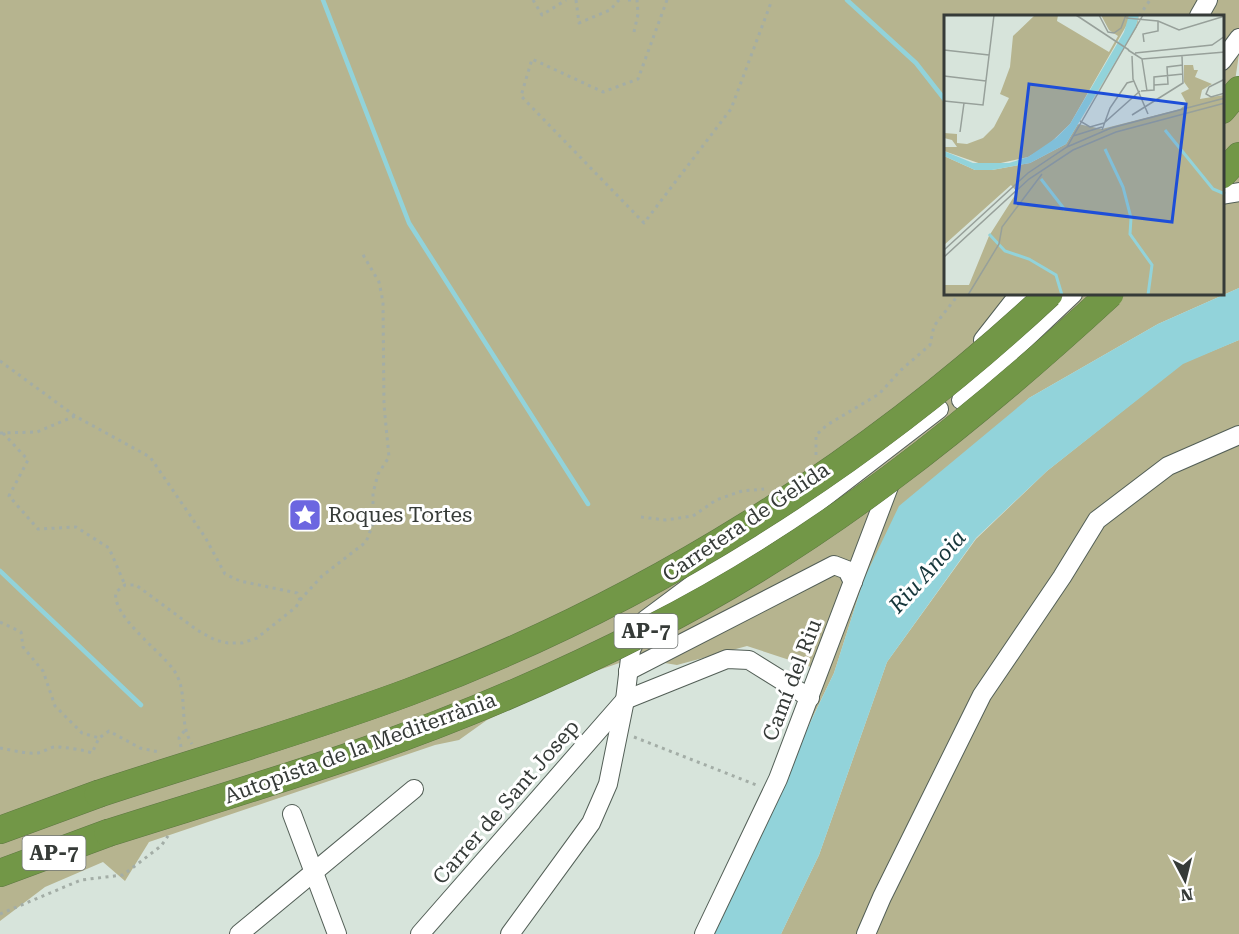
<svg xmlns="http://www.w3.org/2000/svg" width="1239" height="934" font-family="'Roboto Serif',serif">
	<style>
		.green { fill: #b6b48f; fill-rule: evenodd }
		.water { fill: #92d3da }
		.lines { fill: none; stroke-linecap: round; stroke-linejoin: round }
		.stream { stroke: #92d3da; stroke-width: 4.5 }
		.minor-casing { stroke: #535f57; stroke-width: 20 }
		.highway-casing { stroke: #5d7742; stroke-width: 28 }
		.path { stroke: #a3ada6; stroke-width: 3; stroke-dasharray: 3 4.5; stroke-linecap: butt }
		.minor { stroke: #fff; stroke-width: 18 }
		.highway { stroke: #729747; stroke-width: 27 }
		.highway-bridge-casing { stroke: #5d7742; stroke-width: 28; stroke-linecap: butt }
		.highway-bridge { stroke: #729747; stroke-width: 27 }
		.labels { text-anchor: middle; stroke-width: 6; stroke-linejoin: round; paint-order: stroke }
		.shield { fill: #fff; stroke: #727674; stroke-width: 1.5 }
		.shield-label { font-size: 20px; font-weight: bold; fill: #363b38 }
		.poi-label { font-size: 21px; fill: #363b38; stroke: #fff; text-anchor: start }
		.street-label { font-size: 21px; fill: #363b38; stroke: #fff }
		.water-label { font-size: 22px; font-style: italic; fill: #16363a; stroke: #fff }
		.inset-river { fill: none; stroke: #92d3da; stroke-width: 3 }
		.inset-road { fill: none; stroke: #97a09a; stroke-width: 1.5 }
		.view { fill: #1d4ed8; fill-opacity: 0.15; stroke: #1d4ed8; stroke-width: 3 }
		.inset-edge { fill: none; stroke: #363b38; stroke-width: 3 }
	</style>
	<rect width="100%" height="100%" fill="#d7e4db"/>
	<g class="green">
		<path d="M0,0H1239V54L1235,81L1239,86V288L1158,324L1029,398L864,579L834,673L785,774L823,671L747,646L677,665L634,658L590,673L487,720L459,740L435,745L149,842L125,881L103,862L45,887L0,921ZM945,16H1222V294H945Z"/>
		<polygon points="1239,340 1239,934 781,934 819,855 887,662 976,539 1047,471 1183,363"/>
	</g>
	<polygon class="water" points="1239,288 1239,340 1183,364 1047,471 976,538 887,662 819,855 781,934 709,934 834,673 864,579 899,506 1029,398 1158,324"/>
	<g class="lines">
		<g class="stream">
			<polyline points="323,0 409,223 588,504"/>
			<polyline points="847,0 916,63 945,100"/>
			<polyline points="0,571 141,705"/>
		</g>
		<g class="minor-casing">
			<g id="minor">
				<polyline points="1199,16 1208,0"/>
				<polyline points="1222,61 1239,38"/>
				<polyline points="1222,195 1239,192"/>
				<polyline points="983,340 1019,294"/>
				<polyline points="961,400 1073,294"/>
				<polyline points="628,671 834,565 847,570 853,582"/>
				<polyline points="292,814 337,934"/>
				<polyline points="239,934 414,789"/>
				<polyline points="420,934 625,700 727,659 749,660 810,698"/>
				<polyline points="510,934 591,823 608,784 625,700 631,650 645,620 700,579 808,510 939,409"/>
				<polyline points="704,934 778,779 893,476"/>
				<polyline points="866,934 882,897 982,695 1062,577 1097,520 1168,466 1239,435"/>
			</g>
		</g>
		<g class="highway-casing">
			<g id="highway">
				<polyline points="1222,110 1239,90"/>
				<polyline points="1222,175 1239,156"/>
				<polyline points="0,830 98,794"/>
				<polyline points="0,873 108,833"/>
			</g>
		</g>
		<g class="path">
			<polyline points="533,0 542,15 566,0"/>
			<polyline points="576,0 579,23 610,10 619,0"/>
			<polyline points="628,0 631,0"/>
			<polyline points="667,0 638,79 603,92 532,59 521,96 644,223 731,109 772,0"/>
			<polyline points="1139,16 1150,0"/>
			<polyline points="634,32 638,14 637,0"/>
			<path d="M0,361L75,416L150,457L205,537L225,574L240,581L297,593L300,600L296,607L257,638L242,643H228L215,640L197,630L136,585H125L116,592C111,615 159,650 173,669C190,692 177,721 192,744"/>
			<polyline points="0,433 37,432 75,416"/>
			<polyline points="3,433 28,460 9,496 38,529 76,527 109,548 125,585"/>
			<polyline points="816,455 816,435 827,425 879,394 901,370 930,345 934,326 959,294"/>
			<polyline points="641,517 665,520 693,516 716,500 742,491 764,489"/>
			<polyline points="300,600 322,576 366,542 373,524 373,493 378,474 389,457 384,405 383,302 379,282 362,253"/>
			<polyline points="0,622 21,632 23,647 43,671 55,706 82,733 99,738"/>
			<polyline points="634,737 759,786"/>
			<polyline points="181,747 179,738 185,730"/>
			<path d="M0,748C12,750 25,754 38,753C44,752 50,747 55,747C64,747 85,750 92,753L99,738L109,731L140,748L159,752"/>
			<polyline points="0,914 81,880 123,875 161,846 168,836"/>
		</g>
		<use href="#minor" class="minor"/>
		<use href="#highway" class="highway"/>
		<g class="highway-bridge-casing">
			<g id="highway-bridge">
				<path d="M98,794C201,760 307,730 409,692C645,604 865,466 1049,294"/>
				<path d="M108,833C190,807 274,782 356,754C456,720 554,678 648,630C819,544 970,423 1110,294"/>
			</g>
		</g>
		<use href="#highway-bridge" class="highway-bridge"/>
	</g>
	<defs>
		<g id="sight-square" transform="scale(1.725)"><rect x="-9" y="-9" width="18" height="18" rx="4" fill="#6c66e0" stroke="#fff"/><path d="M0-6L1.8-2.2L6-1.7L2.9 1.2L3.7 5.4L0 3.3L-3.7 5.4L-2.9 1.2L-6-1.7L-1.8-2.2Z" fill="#fff"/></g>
	</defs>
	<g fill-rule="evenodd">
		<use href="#sight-square" x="305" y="515"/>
	</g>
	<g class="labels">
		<g class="shield">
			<rect x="614.5" y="614" width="63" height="34" rx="4.5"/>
			<rect x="22.5" y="836" width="63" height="34" rx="4.5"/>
		</g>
		<g class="shield-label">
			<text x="646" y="638">AP-7</text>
			<text x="54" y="860">AP-7</text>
		</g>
		<g class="poi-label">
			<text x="328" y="522">Roques Tortes</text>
		</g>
		<g class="street-label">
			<text transform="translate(746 522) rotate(-34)" y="7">Carretera de Gelida</text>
			<text transform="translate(792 680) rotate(-69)" y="7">Camí del Riu</text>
			<text transform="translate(360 748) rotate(-20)" y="7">Autopista de la Mediterrània</text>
			<text transform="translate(506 802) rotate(-49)" y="7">Carrer de Sant Josep</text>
		</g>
		<g class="water-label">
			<text transform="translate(927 571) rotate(-48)" y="8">Riu Anoia</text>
		</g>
	</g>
	<g transform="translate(944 15)">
		<rect width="280" height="280" fill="#d7e4db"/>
		<path d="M91,0H114L113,6L165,37L174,21L165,15L157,0H185V6L126,109L103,131L84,142L43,151L0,136V132H13L8,125L0,123V118L13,119V128L23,129L39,123L50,112L65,83L56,79L66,52L69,21ZM195,0L193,12L134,109L158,114L236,94L243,89L237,78L245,74L240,67V50H249L250,55H254L251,62L268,69L258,75L256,84L280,80V280H0V270H25L45,221L73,177L67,170L0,230V141L31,155H48L86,148L122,129L191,14Z" fill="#b6b48f"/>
		<path d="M185,0H195L191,14L122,129L86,148L48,155H31L0,141V136L29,148H65L84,142L112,123L126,109L180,17Z" fill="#92d3da"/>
		<path class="inset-river" d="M221,115L269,174L281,179M161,134L179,172L187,203L186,219L208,250L204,280M97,164L121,195M45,219L61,236L85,244L112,260L118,280"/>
		<path class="inset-road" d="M132,0L185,35M155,0L164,17L170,18L177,13L182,0M182,3L214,6L235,15L281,1M200,27L199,19L214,16V6M0,35L45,40M184,35L198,44L281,37M191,38L268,30L281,21M188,41L189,64L204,99M198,44L203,76M0,61L42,66M281,64L265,72L262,79L267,82L281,78M210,70L224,69L223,52L239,50M197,76L210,75V62L239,59M0,86L39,90L50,0M188,100L239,68L238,41M136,106L146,112L160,108L196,76M158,115L166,93L183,68L190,66M16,117L20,88M129,121L158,112M123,132L199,0M0,235L84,158L123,132L167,113L281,83M0,242L85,164L129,135L172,117L281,88M24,280L55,229L58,212L98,159"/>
		<path class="view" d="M85,69L242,89L228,207L71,188Z"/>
		<rect width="280" height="280" class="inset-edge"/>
	</g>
	<g transform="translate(1185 880) rotate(173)" stroke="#ffffff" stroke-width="4.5" paint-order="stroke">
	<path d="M0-4.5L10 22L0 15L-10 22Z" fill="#363b38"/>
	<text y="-9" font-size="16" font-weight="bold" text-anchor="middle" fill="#363b38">N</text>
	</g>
</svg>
